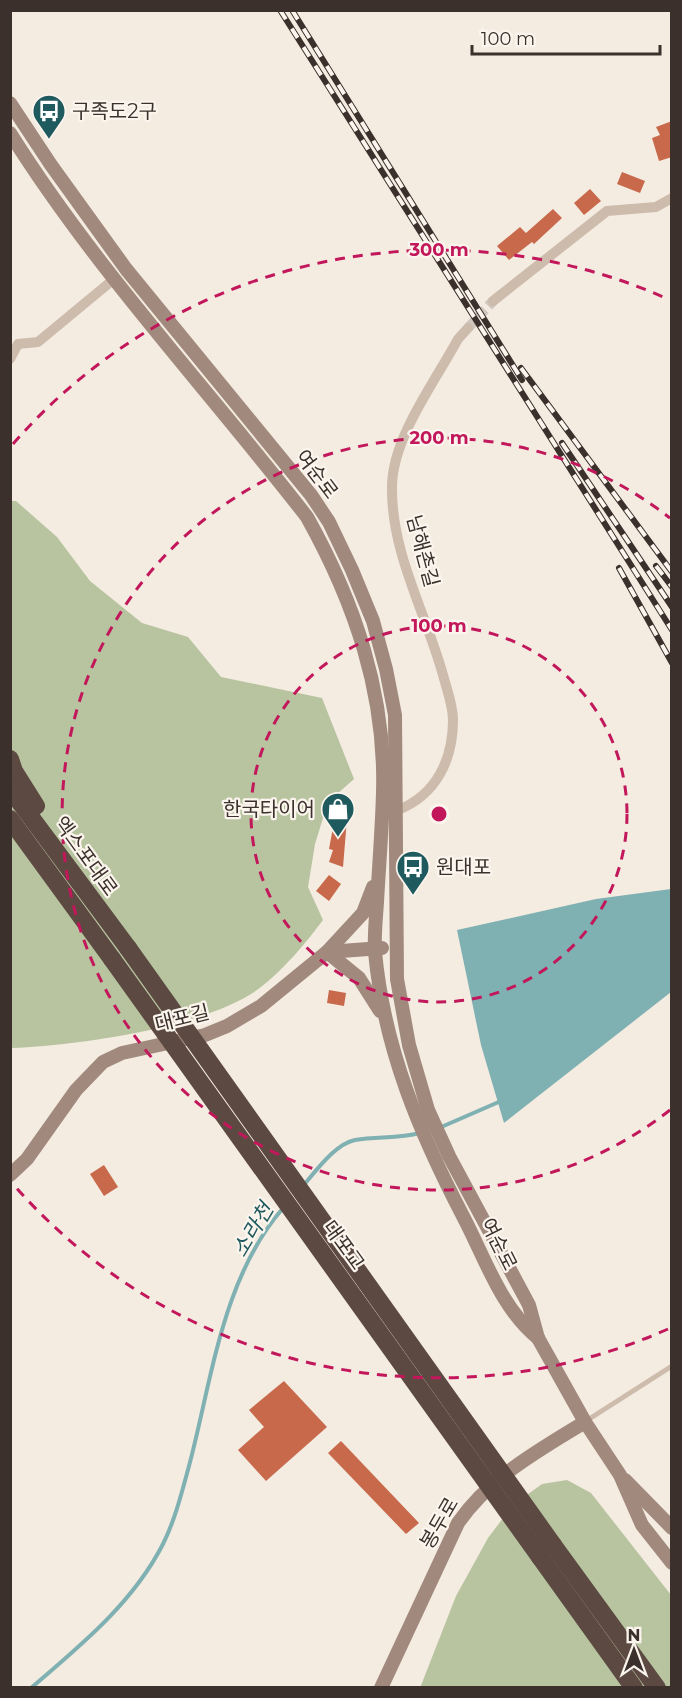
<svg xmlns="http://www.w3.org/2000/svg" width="682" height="1698" font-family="Montserrat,'Noto Sans KR',sans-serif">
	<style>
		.green { fill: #b8c4a0 }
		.water { fill: #7fb0b2 }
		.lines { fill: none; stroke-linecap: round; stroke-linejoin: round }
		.stream { stroke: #7fb0b2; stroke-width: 4 }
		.building { fill: #c8694b }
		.street-tunnel { stroke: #cfc6bd; stroke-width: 10; stroke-dasharray: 10 5; stroke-linecap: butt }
		.lane { stroke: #cdbbac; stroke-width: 5 }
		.street { stroke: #cdbbac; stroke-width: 10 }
		.secondary { stroke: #a18a7d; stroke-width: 14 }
		.highway { stroke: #5c4a42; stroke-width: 18 }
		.rail-casing { stroke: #3b302b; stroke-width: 6 }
		.rail { stroke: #fbf5ee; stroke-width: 4; stroke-dasharray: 11; stroke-linecap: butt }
		.highway-bridge { stroke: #5c4a42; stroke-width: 18 }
		.ring { fill: none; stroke: #c2185b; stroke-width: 3; stroke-dasharray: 10 8 }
		.labels { text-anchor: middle; stroke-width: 4.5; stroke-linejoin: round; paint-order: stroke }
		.poi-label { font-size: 20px; fill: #3b302b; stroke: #fbf5ee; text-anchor: start }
		.street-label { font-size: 20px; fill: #3b302b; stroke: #fbf5ee }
		.water-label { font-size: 21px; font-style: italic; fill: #1f5a5e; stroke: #fbf5ee }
		.centre { fill: #c2185b; stroke: #fbf5ee; stroke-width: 3 }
		.ring-label { font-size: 18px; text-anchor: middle; font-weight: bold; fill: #c2185b; stroke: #fbf5ee; stroke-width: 4.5; stroke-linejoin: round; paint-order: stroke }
	</style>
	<rect width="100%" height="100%" fill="#f4ebe1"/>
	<g class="green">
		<path d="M10,501H16L57,537L90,581L142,623L188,637L221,677L322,698L354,779L328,802L315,844L308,887L323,920C305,944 285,968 261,987C210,1027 76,1046 11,1048Z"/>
		<polygon points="567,1480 591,1493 671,1595 671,1687 420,1688 456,1596 488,1538 513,1505 542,1484"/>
	</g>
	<polygon class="water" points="671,889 671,992 504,1123 481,1045 457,930 596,899"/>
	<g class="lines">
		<g class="stream">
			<polyline points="439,1128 501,1101"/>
			<path d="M303,1186C316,1171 335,1144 355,1140C377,1136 398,1139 420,1133"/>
			<path d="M31,1688C80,1646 133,1603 163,1544C175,1520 182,1492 189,1466C212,1380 222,1277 284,1207"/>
		</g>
	</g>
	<g class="building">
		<polygon points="672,121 672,157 659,161 652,138 660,135 656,127"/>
		<polygon points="622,172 645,181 640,193 617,184"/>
		<polygon points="590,189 601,201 584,215 574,203"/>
		<polygon points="553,209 562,218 534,244 532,242 509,260 497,246 520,227 526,233"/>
		<polygon points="337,806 348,807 343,867 329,862 333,850 329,849"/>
		<polygon points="329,875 341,884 329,901 316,891"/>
		<polygon points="329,990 346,993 344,1006 327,1003"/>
		<polygon points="104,1165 118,1187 104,1196 90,1174"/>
		<polygon points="284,1381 327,1427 266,1481 238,1450 264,1427 249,1410"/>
		<polygon points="341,1441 419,1523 406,1534 328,1453"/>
	</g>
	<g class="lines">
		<polyline class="street-tunnel" points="468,328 493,301"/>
		<polyline class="lane" points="586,1421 672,1366"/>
		<g class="street">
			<polyline points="493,301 607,211 656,207 672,198"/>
			<polyline points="10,359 18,344 38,342 114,279"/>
			<path d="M398,810C436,795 453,760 453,720C453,705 447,690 443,675C426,613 391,553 392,487C392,438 435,382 458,339L468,328"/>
		</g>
		<g class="secondary">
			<polyline points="10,103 51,165 126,269 311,495 329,522 352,570 373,621 386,669 395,715 397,979 409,1045 428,1110 449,1156 529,1305 538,1338 585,1422 620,1475 642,1525 672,1563"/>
			<path d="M10,133C96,270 208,389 307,517C355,603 386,694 383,793C382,829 379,866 377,902C376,918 374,935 375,952C384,1049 420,1134 465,1220C486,1261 502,1309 538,1338"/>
			<polyline points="373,887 363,913 327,952 359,978 380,1011"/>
			<polyline points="10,1175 27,1159 76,1090 103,1062 122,1053 205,1035 227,1026 261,1006 327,952 382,948"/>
			<polyline points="625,1480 672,1528"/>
			<path d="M381,1688L458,1523C490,1477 538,1451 585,1422"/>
		</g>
		<g class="highway">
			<polyline points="10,759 14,771 36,806"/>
			<polyline points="10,789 128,948"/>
			<polyline points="10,819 112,959"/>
			<polyline points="553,1545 657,1688"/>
			<polyline points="540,1557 634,1688"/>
		</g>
		<g class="rail-casing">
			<g id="rail">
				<polyline points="280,10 672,630"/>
				<polyline points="292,10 522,380"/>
				<polyline points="521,368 672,572"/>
				<polyline points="562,443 672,607"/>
				<polyline points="656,566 672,587"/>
				<polyline points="619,568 672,663"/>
			</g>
		</g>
		<use href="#rail" class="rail"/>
		<g class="highway-bridge">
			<polyline points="128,948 553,1545"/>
			<polyline points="112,959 540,1557"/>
		</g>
	</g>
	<g class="ring">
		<circle cx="439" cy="814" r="188"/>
		<path d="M670 1110A376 376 0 1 1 670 518"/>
		<path d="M668 1329A564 564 0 0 1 13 1184M13 444A564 564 0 0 1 668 299"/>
	</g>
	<defs>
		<g id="bus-pin" transform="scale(1.725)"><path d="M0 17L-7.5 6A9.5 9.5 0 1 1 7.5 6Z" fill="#1f5a5e" stroke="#fbf5ee"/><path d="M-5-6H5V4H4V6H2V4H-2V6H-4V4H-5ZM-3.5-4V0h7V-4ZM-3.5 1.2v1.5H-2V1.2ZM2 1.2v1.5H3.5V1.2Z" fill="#fff"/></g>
		<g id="shop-pin" transform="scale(1.725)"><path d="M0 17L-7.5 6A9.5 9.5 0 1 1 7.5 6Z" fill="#1f5a5e" stroke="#fbf5ee"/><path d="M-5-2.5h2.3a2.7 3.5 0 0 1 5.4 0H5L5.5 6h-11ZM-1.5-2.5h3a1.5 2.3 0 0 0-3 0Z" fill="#fff"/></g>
	</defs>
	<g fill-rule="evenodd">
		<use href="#bus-pin" x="49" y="111"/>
		<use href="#shop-pin" x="338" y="809"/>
		<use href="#bus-pin" x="413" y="867"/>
	</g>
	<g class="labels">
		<g class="poi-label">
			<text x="72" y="118">구족도2구</text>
			<text x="315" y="816" text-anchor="end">한국타이어</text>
			<text x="436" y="874">원대포</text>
		</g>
		<g class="street-label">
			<text transform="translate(317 474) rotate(53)" y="7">여순로</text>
			<text transform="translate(423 551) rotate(75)" y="7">남해촌길</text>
			<text transform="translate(86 856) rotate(54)" y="7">엑스포대로</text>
			<text transform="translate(182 1018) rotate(-14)" y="7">대포길</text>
			<text transform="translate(499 1244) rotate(63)" y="7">여순로</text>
			<text transform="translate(344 1245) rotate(54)" y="7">대포교</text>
			<text transform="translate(439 1523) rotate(-60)" y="7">봉두로</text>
		</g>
		<g class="water-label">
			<text transform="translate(253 1230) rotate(-59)" y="7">소라천</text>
		</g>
	</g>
	<circle cx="439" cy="814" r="9" class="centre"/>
	<g class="ring-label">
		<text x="439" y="256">300 m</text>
		<text x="439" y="444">200 m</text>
		<text x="439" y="632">100 m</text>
	</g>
	<rect width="682" height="1698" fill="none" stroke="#3b302b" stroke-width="24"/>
	<g transform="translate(634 1650)" stroke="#fbf5ee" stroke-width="4.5" paint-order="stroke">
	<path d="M0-4.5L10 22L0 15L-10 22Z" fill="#3b302b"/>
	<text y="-9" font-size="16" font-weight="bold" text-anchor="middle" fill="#3b302b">N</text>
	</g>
	<path d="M472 45v9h188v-9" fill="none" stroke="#3b302b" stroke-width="3"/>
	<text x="481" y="45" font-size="18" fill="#3b302b" stroke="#fbf5ee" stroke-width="4.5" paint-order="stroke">100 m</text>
</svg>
